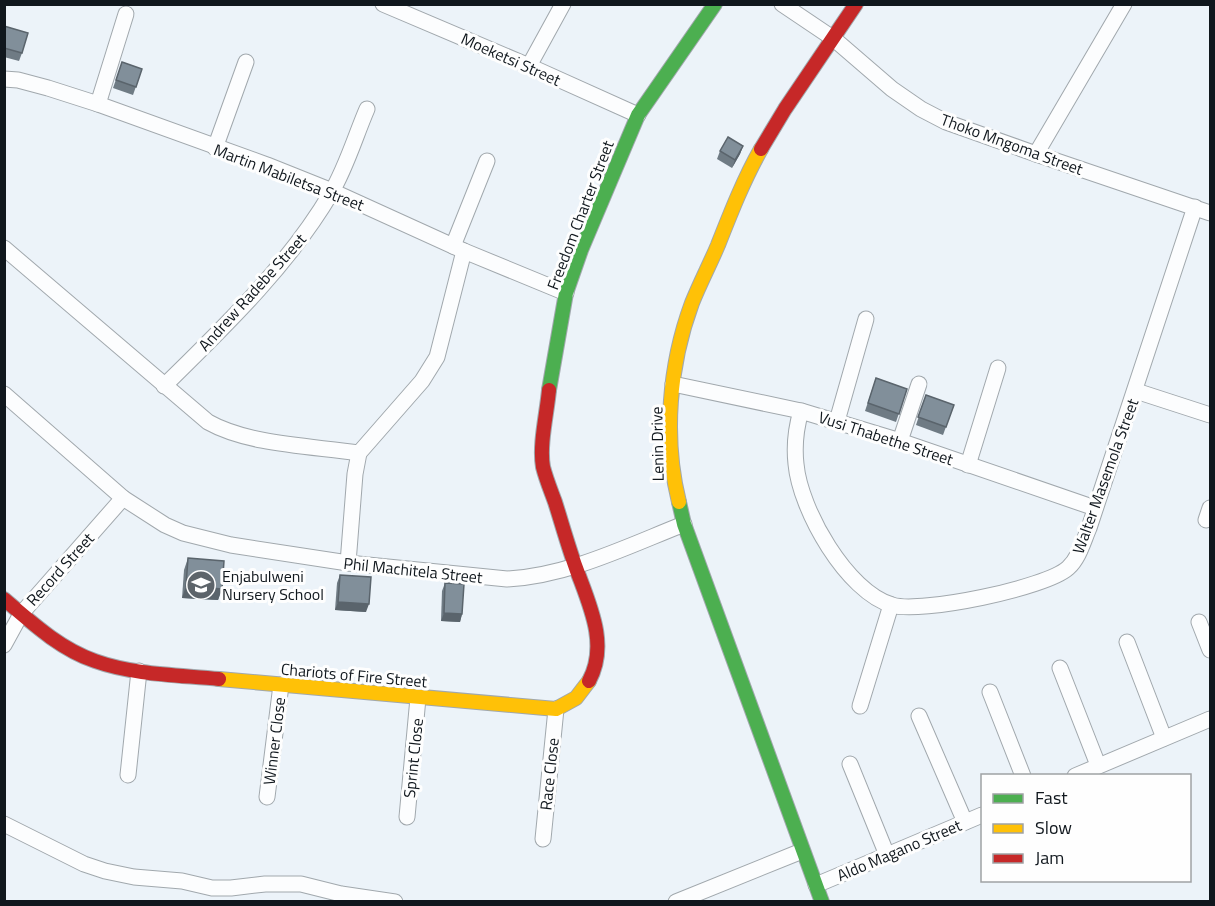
<svg xmlns="http://www.w3.org/2000/svg" width="1215" height="906" font-family="'Titillium Web',sans-serif">
	<style>
		.lines { fill: none; stroke-linecap: round; stroke-linejoin: round }
		.street-casing { stroke: #a1a8ad; stroke-width: 17 }
		.fast-casing { stroke: #a1a8ad; stroke-width: 16 }
		.slow-casing { stroke: #a1a8ad; stroke-width: 16 }
		.jam-casing { stroke: #a1a8ad; stroke-width: 16 }
		.street { stroke: #fcfdfe; stroke-width: 15 }
		.fast { stroke: #4caf50; stroke-width: 14 }
		.slow { stroke: #ffc107; stroke-width: 14 }
		.jam { stroke: #c62828; stroke-width: 14 }
		.wall { fill: #6f7b84 }
		.shaded-wall { fill: #5a646c }
		.building { fill: #818f9a; stroke: #5a646c; stroke-width: 1.5 }
		.labels { text-anchor: middle; stroke-width: 6; stroke-linejoin: round; paint-order: stroke }
		.street-label { font-size: 16px; fill: #10171d; stroke: #fefefe }
		.poi-label { font-size: 16px; fill: #10171d; stroke: #fefefe; text-anchor: start }
	</style>
	<rect width="100%" height="100%" fill="#ecf3f9"/>
	<g class="lines">
		<g class="street-casing">
			<g id="street">
				<polyline points="383,4 529,66 638,115"/>
				<polyline points="782,4 834,39 892,89 921,109 946,122 1036,154 1210,213"/>
				<polyline points="529,66 563,4"/>
				<polyline points="4,79 18,80 48,88 98,104 267,165 332,191 464,251 566,293"/>
				<polyline points="98,104 126,14"/>
				<polyline points="215,148 246,62"/>
				<polyline points="1036,154 1124,4"/>
				<polyline points="453,246 487,161"/>
				<path d="M4,248L208,422C249,445 312,446 359,453"/>
				<polyline points="673,384 801,411 900,441 1095,508"/>
				<path d="M164,386C224,327 288,266 331,193C346,168 355,137 367,109"/>
				<polyline points="1136,391 1210,415"/>
				<path d="M4,394L123,498L165,525L183,533L231,545L348,563L507,579C568,576 628,546 684,524"/>
				<path d="M801,411C796,428 794,446 796,464C800,510 847,592 892,605C920,614 1046,588 1068,568C1079,558 1083,542 1089,528L1195,207"/>
				<polyline points="837,421 866,319"/>
				<polyline points="900,441 919,384"/>
				<polyline points="968,465 998,368"/>
				<polyline points="1206,520 1210,508"/>
				<polyline points="348,563 355,474 359,453 422,381 437,357 464,251"/>
				<polyline points="1199,622 1210,650"/>
				<polyline points="1127,642 1164,738"/>
				<polyline points="4,645 21,614 123,498"/>
				<polyline points="1060,668 1098,765"/>
				<polyline points="990,692 1023,776"/>
				<polyline points="860,706 891,605"/>
				<polyline points="919,716 965,822"/>
				<polyline points="850,764 887,855"/>
				<polyline points="128,775 139,671"/>
				<polyline points="1075,776 1210,719"/>
				<polyline points="267,797 281,685"/>
				<polyline points="407,817 418,698"/>
				<polyline points="4,824 84,864 105,871 134,877 182,881 212,888 231,888 265,884 301,884 341,894 395,902"/>
				<polyline points="543,839 556,709"/>
				<polyline points="816,885 982,815"/>
				<polyline points="676,902 802,851"/>
			</g>
		</g>
		<g class="fast-casing">
			<g id="fast">
				<polyline points="549,390 566,293 581,250 638,115 715,4"/>
				<polyline points="679,502 684,524 822,902"/>
			</g>
		</g>
		<g class="slow-casing">
			<g id="slow">
				<path d="M679,502C663,438 669,365 692,303C700,283 710,264 718,245C731,212 744,179 761,149"/>
				<polyline points="219,679 556,709 576,698 589,681"/>
			</g>
		</g>
		<g class="jam-casing">
			<g id="jam">
				<polyline points="761,149 785,109 856,4"/>
				<path d="M549,390C547,413 539,445 543,467C546,479 551,491 555,502C562,524 568,546 576,568C589,604 609,644 589,681"/>
				<path d="M4,599C32,623 60,649 95,661C134,675 179,675 219,679"/>
			</g>
		</g>
		<use href="#street" class="street"/>
		<use href="#fast" class="fast"/>
		<use href="#slow" class="slow"/>
		<use href="#jam" class="jam"/>
	</g>
	<g class="wall">
		<polygon points="4,26 22,53 19,61 4,57"/>
		<polygon points="122,62 142,69 133,95 113,88"/>
		<polygon points="743,146 740,154 732,168 717,159 720,151"/>
		<polygon points="876,378 907,389 896,422 865,411"/>
		<polygon points="926,395 954,405 943,435 916,425"/>
		<polygon points="188,558 222,589 218,600 182,598 184,570"/>
		<polygon points="340,575 366,612 335,610 337,583"/>
		<polygon points="445,583 462,614 460,622 441,621 442,591"/>
	</g>
	<g class="shaded-wall">
		<polygon points="743,146 740,154 732,168 735,160"/>
		<polygon points="186,586 222,589 218,600 182,598"/>
		<polygon points="338,602 369,604 366,612 335,610"/>
		<polygon points="444,613 462,614 460,622 441,621"/>
	</g>
	<g class="building">
		<polygon points="4,26 28,33 22,53 4,48"/>
		<polygon points="122,62 142,69 136,87 116,80"/>
		<polygon points="728,137 743,146 735,160 720,151"/>
		<polygon points="876,378 907,389 899,414 868,403"/>
		<polygon points="926,395 954,405 946,427 918,417"/>
		<polygon points="188,558 224,561 222,589 186,586"/>
		<polygon points="340,575 371,577 369,604 338,602"/>
		<polygon points="445,583 464,584 462,614 444,613"/>
	</g>
	<defs>
		<g id="school-disc" transform="scale(1.5)"><circle r="9.5" fill="#5d646a" stroke="#fefefe"/><path d="M0-5L7-2L0 1L-7-2ZM-4 1L0 2.5L4 1V4Q0 6-4 4Z" fill="#fff"/></g>
	</defs>
	<g fill-rule="evenodd">
		<use href="#school-disc" x="201" y="585"/>
	</g>
	<g class="labels">
		<g class="street-label">
			<text transform="translate(511 59) rotate(24)" y="6">Moeketsi Street</text>
			<text transform="translate(1012 144) rotate(20)" y="6">Thoko Mngoma Street</text>
			<text transform="translate(289 177) rotate(21)" y="6">Martin Mabiletsa Street</text>
			<text transform="translate(580 215) rotate(-69)" y="6">Freedom Charter Street</text>
			<text transform="translate(252 292) rotate(-48)" y="6">Andrew Radebe Street</text>
			<text transform="translate(886 438) rotate(18)" y="6">Vusi Thabethe Street</text>
			<text transform="translate(657 444) rotate(-91)" y="6">Lenin Drive</text>
			<text transform="translate(1105 476) rotate(-70)" y="6">Walter Masemola Street</text>
			<text transform="translate(60 569) rotate(-48)" y="6">Record Street</text>
			<text transform="translate(413 570) rotate(6)" y="6">Phil Machitela Street</text>
			<text transform="translate(354 675) rotate(5)" y="6">Chariots of Fire Street</text>
			<text transform="translate(274 741) rotate(-83)" y="6">Winner Close</text>
			<text transform="translate(413 758) rotate(-84)" y="6">Sprint Close</text>
			<text transform="translate(549 774) rotate(-84)" y="6">Race Close</text>
			<text transform="translate(899 850) rotate(-23)" y="6">Aldo Magano Street</text>
		</g>
		<g class="poi-label">
			<text x="222" y="582">Enjabulweni<tspan x="222" dy="18">Nursery School</tspan></text>
		</g>
	</g>
	<rect width="1215" height="906" fill="none" stroke="#10171d" stroke-width="12"/>
	<rect x="981" y="774" width="210" height="108" fill="#fefefe" stroke="#9fa2a4" stroke-width="1.5"/>
	<rect x="993" y="794" width="30" height="9" fill="#4caf50" stroke="#9fa2a4" stroke-width="1.5"/>
	<text x="1035" y="804" font-size="18" fill="#10171d">Fast</text>
	<rect x="993" y="824" width="30" height="9" fill="#ffc107" stroke="#9fa2a4" stroke-width="1.5"/>
	<text x="1035" y="834" font-size="18" fill="#10171d">Slow</text>
	<rect x="993" y="854" width="30" height="9" fill="#c62828" stroke="#9fa2a4" stroke-width="1.5"/>
	<text x="1035" y="864" font-size="18" fill="#10171d">Jam</text>
</svg>
